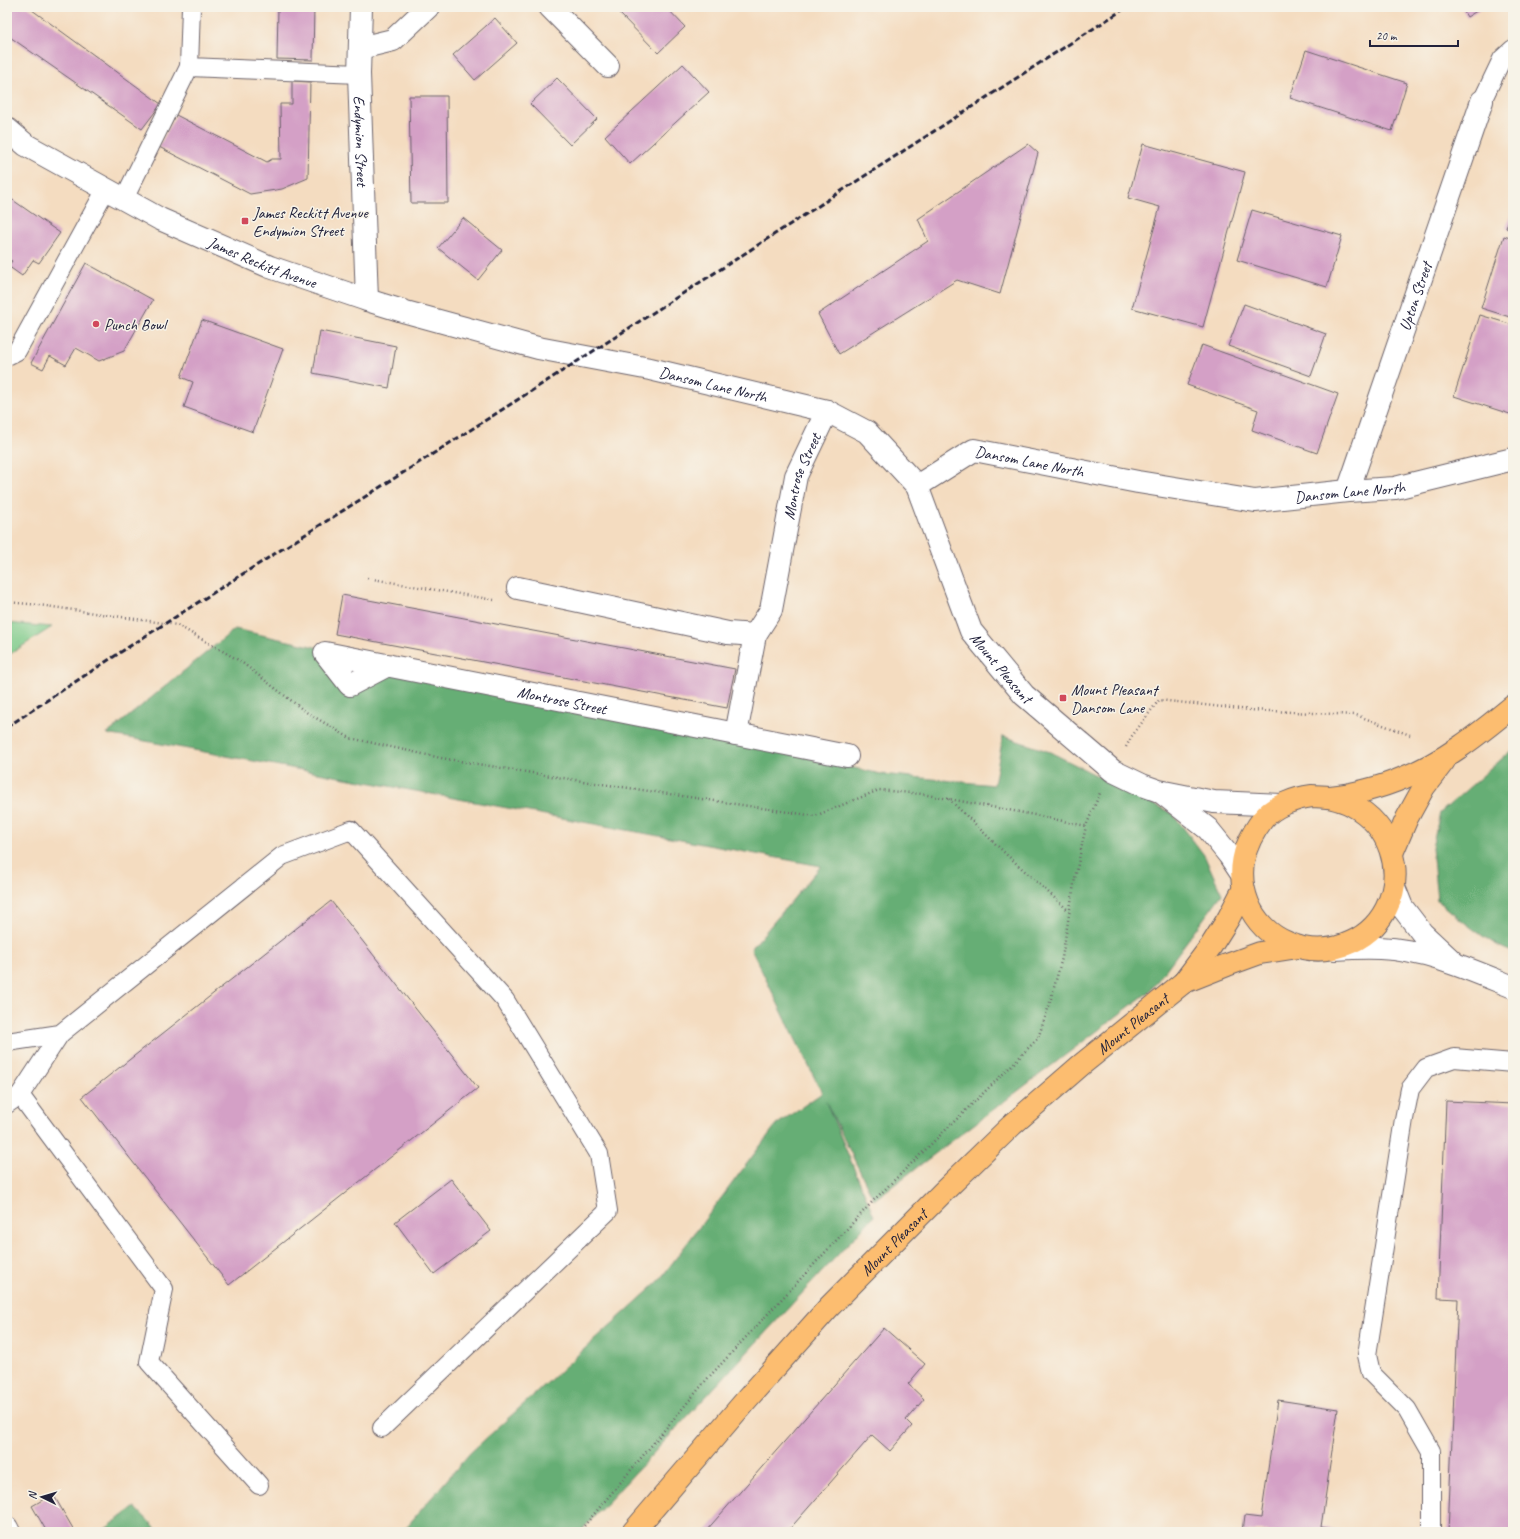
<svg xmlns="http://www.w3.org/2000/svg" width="1520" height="1539" font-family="Caveat,sans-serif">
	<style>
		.green { fill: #7dca89; stroke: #507662 }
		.forest { fill: #66ae75; stroke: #446858 }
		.building { fill: #d4a0c6 }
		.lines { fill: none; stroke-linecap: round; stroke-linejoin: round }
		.service-casing { stroke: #6c636a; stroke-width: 20 }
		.minor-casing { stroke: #6c636a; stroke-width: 24 }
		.trunk-casing { stroke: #6c636a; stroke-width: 24 }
		.path { stroke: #6c636a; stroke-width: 2.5; stroke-dasharray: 1 3; stroke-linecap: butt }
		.service { stroke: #fff; stroke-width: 18 }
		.minor { stroke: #fff; stroke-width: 22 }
		.trunk { stroke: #fcbd6f; stroke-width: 22 }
		.rail { stroke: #22223b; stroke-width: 3; stroke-dasharray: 6 3; stroke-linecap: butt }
		.poi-dot { fill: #d1495b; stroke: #f7f3e8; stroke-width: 1.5 }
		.labels { text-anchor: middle; stroke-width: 3; stroke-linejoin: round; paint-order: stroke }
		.street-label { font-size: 16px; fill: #22223b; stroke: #f7f3e8 }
		.poi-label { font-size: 16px; fill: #22223b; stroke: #f7f3e8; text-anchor: start }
	</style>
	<rect width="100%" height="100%" fill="#f7f3e8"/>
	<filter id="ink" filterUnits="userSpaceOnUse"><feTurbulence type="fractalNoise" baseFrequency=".025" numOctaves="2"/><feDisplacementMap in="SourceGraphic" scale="8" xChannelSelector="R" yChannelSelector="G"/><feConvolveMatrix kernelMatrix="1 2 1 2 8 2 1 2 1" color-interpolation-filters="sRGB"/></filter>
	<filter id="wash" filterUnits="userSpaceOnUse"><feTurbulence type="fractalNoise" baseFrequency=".012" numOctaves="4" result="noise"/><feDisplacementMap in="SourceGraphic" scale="16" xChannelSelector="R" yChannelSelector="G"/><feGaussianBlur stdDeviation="0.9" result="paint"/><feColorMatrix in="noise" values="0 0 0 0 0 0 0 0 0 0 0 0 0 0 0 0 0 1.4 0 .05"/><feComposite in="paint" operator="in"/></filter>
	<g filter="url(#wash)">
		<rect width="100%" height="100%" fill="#f4dcc0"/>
		<polygon class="green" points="7,623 52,627 7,656"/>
		<g class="forest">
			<polygon points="235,629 881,774 994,785 1003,736 1050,752 1173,814 1204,855 1222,894 1150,991 874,1200 826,1102 874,1216 580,1532 402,1532 470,1453 658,1282 776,1125 822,1093 751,949 821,866 107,734"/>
			<path d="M1513,749V952C1489,945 1457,916 1437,900L1432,848L1440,813Z"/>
			<polygon points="135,1507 159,1532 101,1532"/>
		</g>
		<g id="blocks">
			<g class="building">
				<polygon points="7,7 28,7 161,104 142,129 7,35"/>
				<polygon points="278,7 314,7 313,60 277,59"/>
				<polygon points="624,7 666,7 685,27 658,53 618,12"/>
				<polygon points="1461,7 1483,7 1467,17"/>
				<polygon points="495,18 517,43 475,80 453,55"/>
				<polygon points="1306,50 1407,83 1392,131 1290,98"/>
				<polygon points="683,64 709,92 630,164 605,136"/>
				<polygon points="557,78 597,119 570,145 530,104"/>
				<polygon points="292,81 310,82 308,178 282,189 250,194 159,147 176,115 267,162 272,159 281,159 280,104 292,104"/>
				<polygon points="409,96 447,96 448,203 411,203"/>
				<polygon points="1028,144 1038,153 1000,294 957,280 839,354 818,314 928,241 918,219"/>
				<polygon points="1143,144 1245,172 1203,327 1132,308 1160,207 1128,198"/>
				<polygon points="7,196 60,233 39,263 33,260 22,276 8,266 12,261 7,258"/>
				<polygon points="1513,208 1513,231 1506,228"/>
				<polygon points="1252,210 1342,236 1327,287 1237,260"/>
				<polygon points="463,218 502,250 478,280 438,248"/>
				<polygon points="1504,236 1513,239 1513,318 1481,308"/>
				<polygon points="86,263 153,300 124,351 99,361 76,348 66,365 50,356 43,369 31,363"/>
				<polygon points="1244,304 1326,334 1311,376 1228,346"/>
				<polygon points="1480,315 1513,325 1513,415 1454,396"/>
				<polygon points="202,320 283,349 253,432 184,407 193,382 181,377"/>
				<polygon points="320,331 396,346 389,388 313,373"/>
				<polygon points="1202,345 1338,394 1317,453 1252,430 1258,410 1187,385"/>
				<polygon points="342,595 735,669 727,708 335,634"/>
				<polygon points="331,901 478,1088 229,1285 82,1097"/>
				<polygon points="1446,1101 1513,1104 1513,1532 1448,1532 1458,1299 1438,1298"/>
				<polygon points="451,1179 491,1231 434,1274 395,1222"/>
				<polygon points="884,1328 925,1364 908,1384 924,1399 906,1420 912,1426 890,1451 872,1435 787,1532 705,1532"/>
				<polygon points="1278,1400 1338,1409 1321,1527 1347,1532 1242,1532 1244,1516 1261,1518"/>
				<polygon points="53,1494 75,1532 47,1532 32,1506"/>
			</g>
		</g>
	</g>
	<g filter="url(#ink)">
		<use href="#blocks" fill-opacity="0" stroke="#6c636a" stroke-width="1"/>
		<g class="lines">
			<g class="service-casing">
				<g id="service">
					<polyline points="191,7 189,67 359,74"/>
					<polyline points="1482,101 1502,59 1513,49"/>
					<polyline points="124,199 189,67"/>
					<polyline points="7,356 17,351 106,189"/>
					<polyline points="7,1042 60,1034 282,856 351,830 505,1000 599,1154 608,1211 382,1428"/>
					<polyline points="20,1095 164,1289 149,1362 259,1485"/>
					<polyline points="7,1104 20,1095 60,1034"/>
					<polyline points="1431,1532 1431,1451 1407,1409 1371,1373 1367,1355 1404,1119 1410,1089 1426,1068 1454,1058 1513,1063"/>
				</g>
			</g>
			<g class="minor-casing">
				<g id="minor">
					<path id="s1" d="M361,7L359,74L367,300"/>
					<polyline points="550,7 608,66"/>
					<polyline points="360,48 393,40 428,7"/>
					<path id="s2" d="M7,129L26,145L160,219L270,267L367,300L406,312L538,348L650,369L827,411L867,432L917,486L971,631L1024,695L1113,771L1142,785L1159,791L1214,802L1282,805"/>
					<path id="s3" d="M917,486L974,450L1138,482L1255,501L1348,491L1395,488L1513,459"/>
					<path id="s4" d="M1348,491L1482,101"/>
					<path id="s5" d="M518,588L728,633L755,635L771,610L796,476L827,411"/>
					<polyline points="755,635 736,734 847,756"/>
					<path id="s6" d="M388,665L350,685L325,653C462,679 599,708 736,734"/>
					<polyline points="1161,792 1208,829 1229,855 1241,873"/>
					<polyline points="1394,887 1402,907 1422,933 1453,962"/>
					<path d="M1334,949C1349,948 1365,947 1380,948C1427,950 1471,970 1513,987"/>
					<polyline points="7,1528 9,1532"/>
				</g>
			</g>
			<g class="trunk-casing">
				<g id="trunk">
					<path d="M1329,797C1337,799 1346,801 1352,805C1389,825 1406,870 1386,909C1368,944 1324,959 1288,943C1270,936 1255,921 1248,903C1236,872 1243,845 1263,819C1274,806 1295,798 1312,796C1318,796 1324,797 1330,797C1352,795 1382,787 1403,778C1444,762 1479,734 1513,706"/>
					<polyline points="1392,853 1407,818 1424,787 1444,761"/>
					<polyline points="1184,982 1227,965 1260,953 1298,947"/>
					<path id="s7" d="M633,1532L747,1399L829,1307L943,1192L1012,1125L1081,1065L1184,982L1211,946L1228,919L1243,890"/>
				</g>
			</g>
			<g class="path">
				<polyline points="367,578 494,600"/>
				<polyline points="7,602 39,605 177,625 240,661 306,712 350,738 441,758 569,779 815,816 879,790 922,794 1035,815 1086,826 1100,793"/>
				<polyline points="1126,747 1132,736 1159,700 1250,710 1356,715 1410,735"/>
				<polyline points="1510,787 1513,789"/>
				<polyline points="949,799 1007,855 1069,911"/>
				<polyline points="579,1532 708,1378 874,1200 1010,1067 1038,1038 1049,1006 1062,958 1075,878 1086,826"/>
			</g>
			<use href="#service" class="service"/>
			<use href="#minor" class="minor"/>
			<use href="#trunk" class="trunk"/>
			<path class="rail" d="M7,727C183,609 364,499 542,384C737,259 932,132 1127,7"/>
		</g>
	</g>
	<g class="poi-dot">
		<rect x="241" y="217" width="8" height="8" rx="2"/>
		<circle cx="96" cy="324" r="4"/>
		<rect x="1059" y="694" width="8" height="8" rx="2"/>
	</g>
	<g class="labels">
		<g class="street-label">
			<text dy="6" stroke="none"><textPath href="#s1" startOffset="134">Endymion Street</textPath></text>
			<text dy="6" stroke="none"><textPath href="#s2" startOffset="289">James Reckitt Avenue</textPath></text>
			<text dy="6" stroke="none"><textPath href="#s4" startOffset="206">Upton Street</textPath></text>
			<text dy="6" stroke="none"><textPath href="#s2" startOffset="757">Dansom Lane North</textPath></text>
			<text dy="6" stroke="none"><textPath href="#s3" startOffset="124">Dansom Lane North</textPath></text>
			<text dy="6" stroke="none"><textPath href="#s5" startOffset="409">Montrose Street</textPath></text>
			<text dy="6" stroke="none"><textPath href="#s3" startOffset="448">Dansom Lane North</textPath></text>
			<text dy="6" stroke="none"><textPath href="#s2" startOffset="1195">Mount Pleasant</textPath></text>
			<text dy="6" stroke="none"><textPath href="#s6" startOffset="325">Montrose Street</textPath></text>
			<text dy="6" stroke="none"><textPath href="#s7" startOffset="714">Mount Pleasant</textPath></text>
			<text dy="6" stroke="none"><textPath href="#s7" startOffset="390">Mount Pleasant</textPath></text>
		</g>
		<g class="poi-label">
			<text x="253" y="218">James Reckitt Avenue<tspan x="253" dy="18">Endymion Street</tspan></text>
			<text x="104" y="330">Punch Bowl</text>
			<text x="1071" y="695">Mount Pleasant<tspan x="1071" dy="18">Dansom Lane</tspan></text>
		</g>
	</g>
	<rect width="1520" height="1539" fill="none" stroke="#f7f3e8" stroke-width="24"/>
	<g transform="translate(42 1497) rotate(275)" stroke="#f7f3e8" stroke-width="3" paint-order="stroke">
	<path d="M0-3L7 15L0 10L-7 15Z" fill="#22223b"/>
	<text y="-6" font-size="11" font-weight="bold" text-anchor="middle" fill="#22223b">N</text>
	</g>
	<path d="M1370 40v6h88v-6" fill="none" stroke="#22223b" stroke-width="2"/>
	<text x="1376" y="40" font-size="12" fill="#22223b" stroke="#f7f3e8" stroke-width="3" paint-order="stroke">20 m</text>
</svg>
